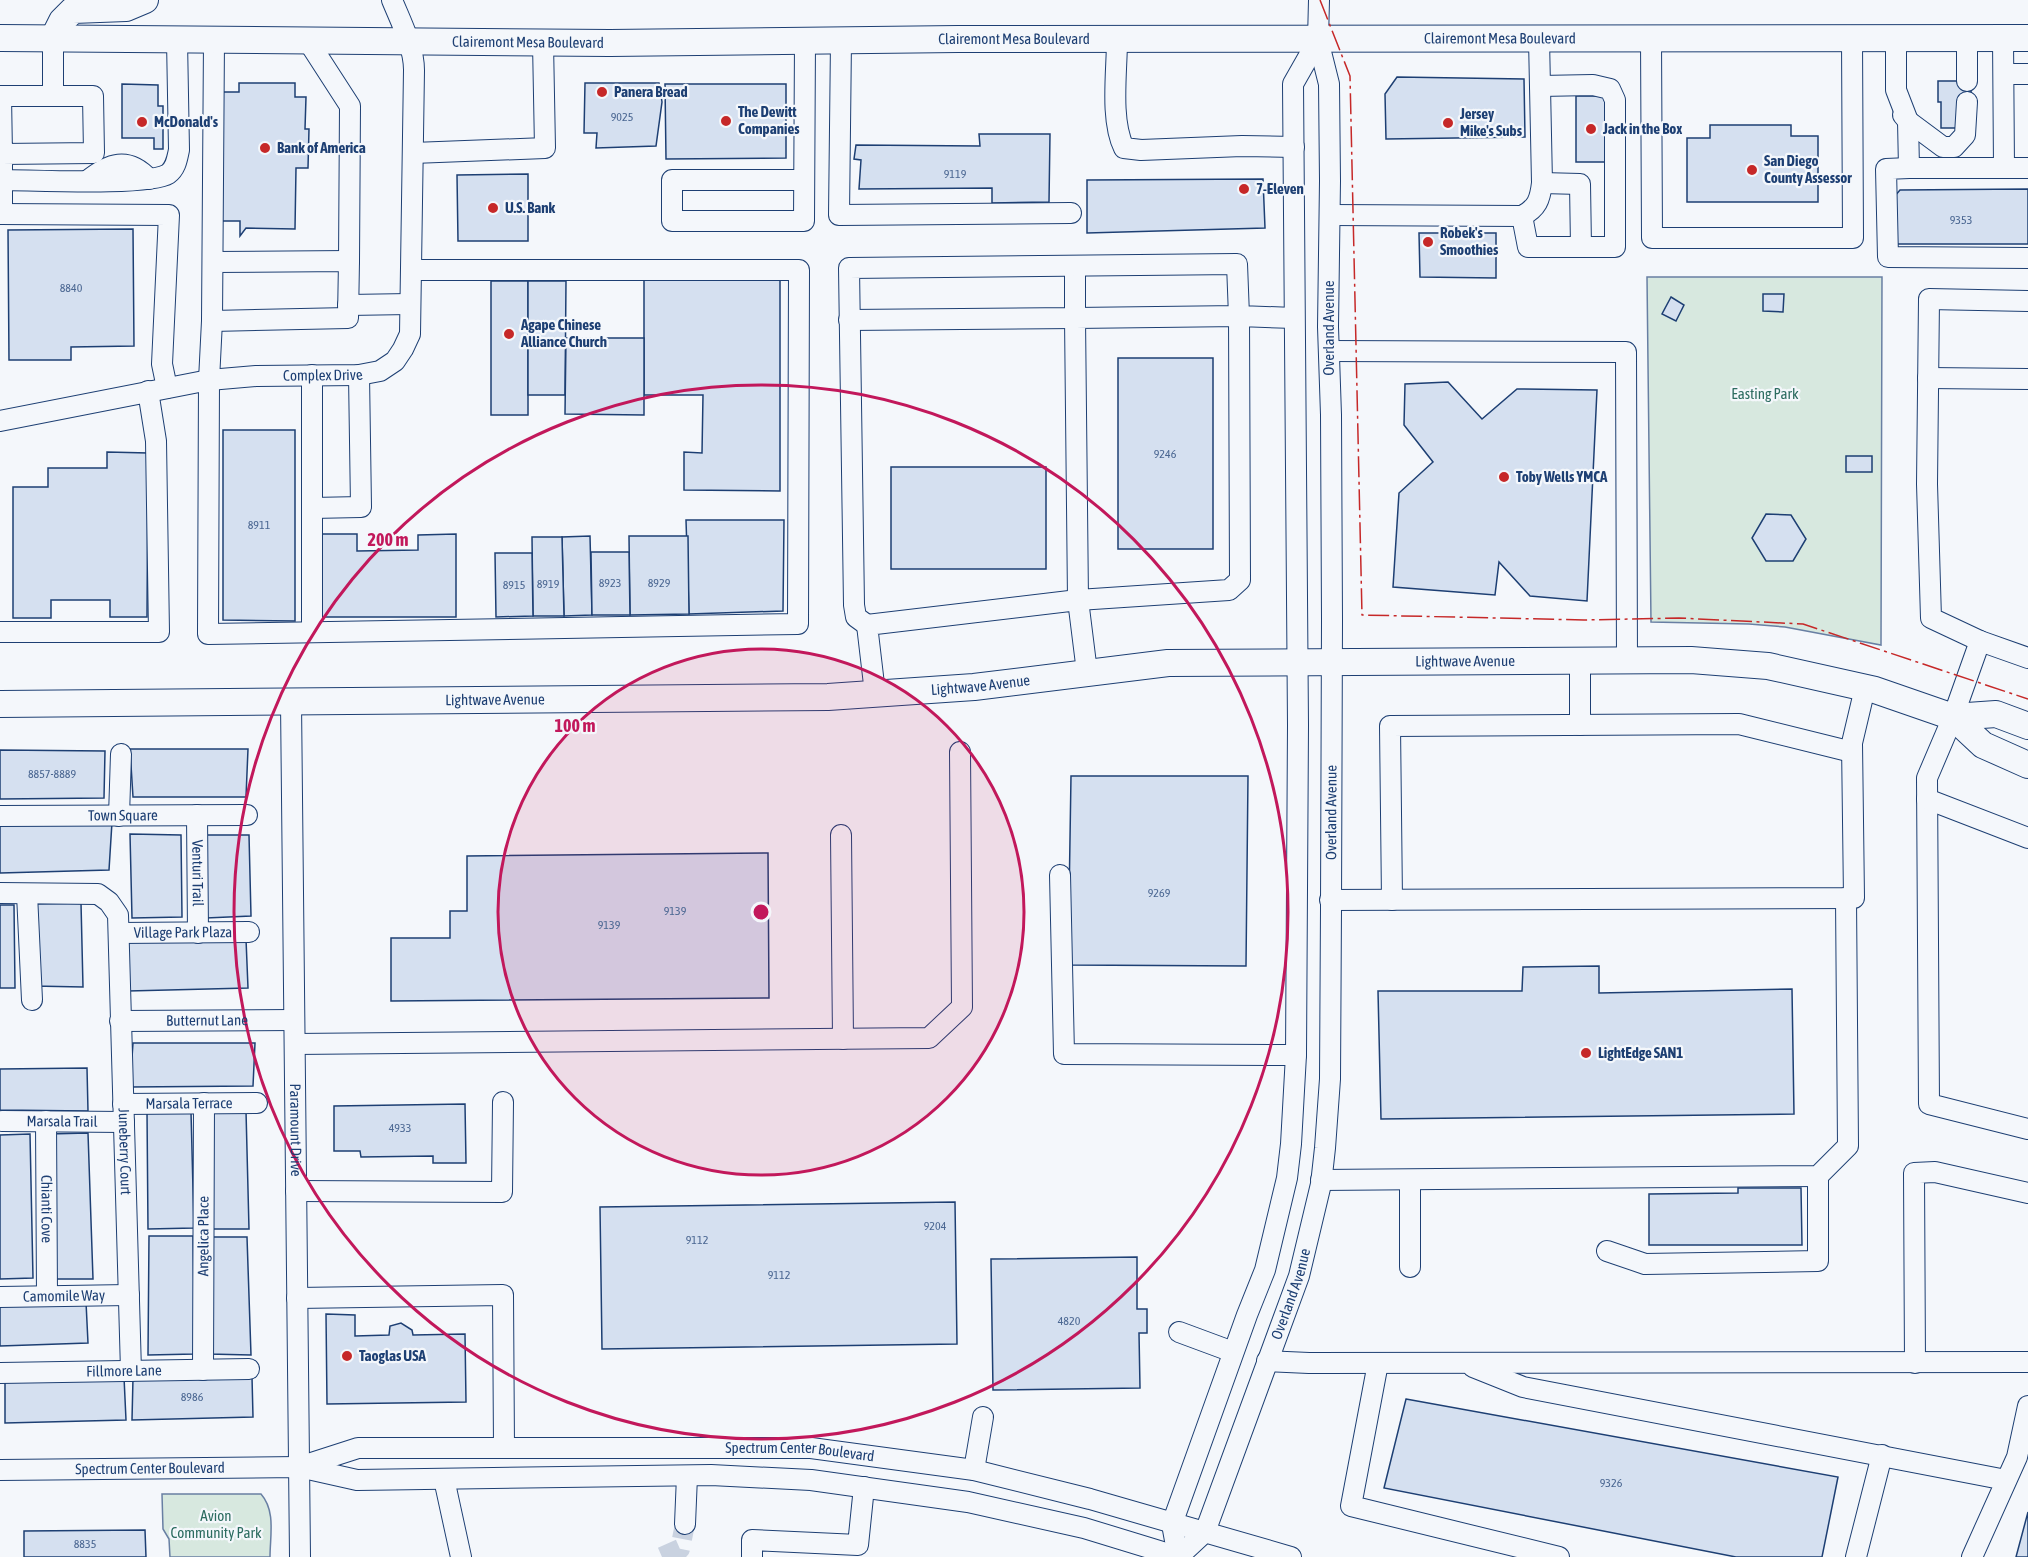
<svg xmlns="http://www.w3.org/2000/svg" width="2028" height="1557" font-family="'Asap Condensed',sans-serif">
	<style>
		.green { fill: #d7e8df; stroke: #687fa3; stroke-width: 1.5 }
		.building { fill: #d5e0f0; stroke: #1d3f73; stroke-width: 1.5 }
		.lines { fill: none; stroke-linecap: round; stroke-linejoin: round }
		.minor-tunnel { stroke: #c9d2e0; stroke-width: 20; stroke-dasharray: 20 10; stroke-linecap: butt }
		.minor-casing { stroke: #1d3f73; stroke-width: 22 }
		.major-casing { stroke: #1d3f73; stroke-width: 28 }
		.minor { stroke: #f4f7fb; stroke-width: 20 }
		.major { stroke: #f4f7fb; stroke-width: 26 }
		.power { stroke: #c62828; stroke-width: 1.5; stroke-dasharray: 21 4.5 3 4.5; stroke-linecap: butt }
		.ring { fill: none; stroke: #c2185b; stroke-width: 3 }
		.poi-dot { fill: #c62828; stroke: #f4f7fb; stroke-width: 2 }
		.labels { text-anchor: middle; stroke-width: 4.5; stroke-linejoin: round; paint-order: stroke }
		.number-label { font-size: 12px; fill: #4b6792 }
		.street-label { font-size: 15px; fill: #1d3f73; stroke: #f4f7fb }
		.poi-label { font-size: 15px; font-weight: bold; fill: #1d3f73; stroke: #f4f7fb; text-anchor: start }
		.park-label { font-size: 15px; fill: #2c6c60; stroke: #f4f7fb }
		.centre { fill: #c2185b; stroke: #f4f7fb; stroke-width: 3 }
		.ring-label { font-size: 18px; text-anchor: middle; font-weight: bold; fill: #c2185b; stroke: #f4f7fb; stroke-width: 4.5; stroke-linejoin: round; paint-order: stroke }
	</style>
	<rect width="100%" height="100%" fill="#f4f7fb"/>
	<g class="green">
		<polygon points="1647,277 1882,277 1881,645 1785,627 1749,624 1651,622"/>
		<path d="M162,1494H261C276,1511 270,1536 270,1557H170L169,1539L163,1529Z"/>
	</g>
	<g class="building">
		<polygon points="1397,77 1524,79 1525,137 1386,139 1385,94"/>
		<polygon points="1938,81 1971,81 1971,102 1960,128 1941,128 1941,102 1938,102"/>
		<polygon points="239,83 295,83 295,97 306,97 305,129 309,129 308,168 296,168 295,229 246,228 240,236 240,221 221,221 223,92 239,92"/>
		<polygon points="585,83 659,83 662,102 656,146 596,148 597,133 584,133"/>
		<polygon points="122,84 158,85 158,106 163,106 163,149 154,149 154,138 122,138"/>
		<polygon points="665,84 786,84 786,158 666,159"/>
		<rect x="1576" y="96" width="30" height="66"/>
		<polygon points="1710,125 1791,125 1791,136 1818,136 1818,202 1687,202 1687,138 1710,138"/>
		<polygon points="979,134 1050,134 1049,202 992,203 992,188 859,189 861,160 854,159 856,145 980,146"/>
		<polygon points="528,174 528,241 458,241 457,175"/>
		<polygon points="1263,179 1265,228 1087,233 1087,180"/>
		<polygon points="2028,189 2028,244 1893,244 1894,197 1900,190"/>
		<polygon points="133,229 134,346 71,347 71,360 9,360 8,230"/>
		<polygon points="1419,233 1496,233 1496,278 1420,277"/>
		<polygon points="644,280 780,280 780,491 684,490 684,452 702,453 703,395 644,395"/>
		<rect x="491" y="281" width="37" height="134"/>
		<polygon points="528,281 566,281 565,395 528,395"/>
		<polygon points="1763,294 1784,294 1783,312 1763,311"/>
		<polygon points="1671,297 1684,305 1676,321 1662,314"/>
		<polygon points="566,338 644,338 644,415 565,414"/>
		<rect x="1118" y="358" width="95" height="191"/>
		<polygon points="1448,382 1482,419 1517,389 1597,390 1587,601 1530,596 1499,562 1495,595 1393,587 1399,493 1433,462 1404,425 1405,384"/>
		<polygon points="223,430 295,430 295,621 223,620"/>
		<polygon points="107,452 148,453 147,617 110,617 110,600 51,600 51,618 13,618 13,487 48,487 48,468 107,468"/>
		<rect x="1846" y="456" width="26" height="16"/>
		<rect x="891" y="467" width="155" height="102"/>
		<polygon points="1766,514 1791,515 1806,539 1793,561 1766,561 1752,538"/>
		<polygon points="686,520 784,520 783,611 689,614"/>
		<polygon points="318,534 357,534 357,551 418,550 418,535 456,534 456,617 318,617"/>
		<polygon points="590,536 592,615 564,616 562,537"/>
		<polygon points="629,536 688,536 689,614 630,615"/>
		<polygon points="532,537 562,537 564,616 533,616"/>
		<polygon points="591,552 629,552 630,615 592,615"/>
		<polygon points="495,553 532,553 533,616 496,617"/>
		<polygon points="130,749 248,749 246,797 133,797"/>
		<polygon points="0,750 105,751 104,798 0,799"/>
		<polygon points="1071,776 1248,776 1246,966 1068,965"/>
		<polygon points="0,821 112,822 109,870 0,873"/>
		<polygon points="130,834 181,835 182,917 132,918"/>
		<polygon points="204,835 249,835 251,916 206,918"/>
		<polygon points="768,853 769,998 391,1001 391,938 450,938 450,911 467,911 467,856"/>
		<polygon points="81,903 83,987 33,986 32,904"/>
		<polygon points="0,905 14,905 15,988 0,988"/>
		<polygon points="246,939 248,988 128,991 127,941"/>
		<polygon points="1599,966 1599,993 1792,989 1794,1114 1381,1119 1378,991 1522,991 1523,967"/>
		<polygon points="133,1043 255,1043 253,1086 130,1087"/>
		<polygon points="87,1068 88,1111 0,1110 0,1069"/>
		<polygon points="465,1104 466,1163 433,1163 433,1156 361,1157 360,1151 334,1151 334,1106"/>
		<polygon points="147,1111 191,1112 194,1228 148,1229"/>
		<polygon points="208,1111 246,1111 249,1229 207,1229"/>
		<polygon points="88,1133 93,1279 50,1279 48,1134"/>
		<polygon points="30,1134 33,1278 0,1279 0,1135"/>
		<polygon points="1738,1188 1801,1188 1802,1245 1649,1245 1649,1194 1738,1193"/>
		<polygon points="955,1202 957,1344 602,1349 600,1207"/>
		<polygon points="149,1236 193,1236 195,1354 148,1355"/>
		<polygon points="209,1237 247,1237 251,1355 208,1354"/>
		<polygon points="1137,1257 1137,1309 1147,1309 1147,1333 1139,1333 1140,1388 993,1390 991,1259"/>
		<polygon points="86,1302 88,1343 0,1346 0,1303"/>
		<polygon points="326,1314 355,1315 355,1336 389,1335 390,1326 401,1323 412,1330 413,1335 465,1334 466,1402 327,1404"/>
		<polygon points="124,1377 126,1420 5,1423 5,1379"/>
		<polygon points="252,1377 253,1417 132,1420 133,1378"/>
		<polygon points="1406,1399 1838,1477 1822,1557 1736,1557 1384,1488"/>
		<polygon points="2028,1512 2028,1557 2016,1557"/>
		<polygon points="145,1530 146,1557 24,1557 24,1531"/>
	</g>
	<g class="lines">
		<polyline class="minor-tunnel" points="662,1557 680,1549 685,1524"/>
		<g class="minor-casing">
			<g id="minor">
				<polyline points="1651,38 1652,238 1853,238 1852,38"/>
				<polyline points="1896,38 1896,90 1908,121 1909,168 2028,168"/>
				<polyline points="2003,38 2004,168"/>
				<polyline points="214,40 212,321 348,318 349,261 214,262"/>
				<polyline points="841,40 839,215 1071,213"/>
				<path d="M1117,40C1117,71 1110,120 1124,148L1141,150L1242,146L1294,147"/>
				<polyline points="308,41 350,106 349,261"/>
				<polyline points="2004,74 2028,74"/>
				<polyline points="1967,81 1967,38"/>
				<polyline points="1540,86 1593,85 1610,89 1615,100 1615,247 1581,247"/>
				<polyline points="53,96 53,39"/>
				<polyline points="1903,115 1908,121 1943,147 1954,147 1965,135 1967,102"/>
				<polyline points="413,153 545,148 543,43"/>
				<polyline points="2,154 1,96 93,96 94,153 2,154 2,212"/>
				<polyline points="1909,168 1886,169 1888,257 2028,258"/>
				<path d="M2,180C31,180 149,186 168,174C176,168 177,159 179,150L177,40"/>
				<polyline points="804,180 672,180 672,221 804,221 805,41"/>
				<path d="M87,181C109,163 128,156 149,179"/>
				<polyline points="0,214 169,215 162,364 167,388"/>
				<path d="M1330,215L1522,216C1537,208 1540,200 1542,183L1539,39"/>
				<polyline points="1522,216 1528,247 1581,247 1580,184 1542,183"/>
				<polyline points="2028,301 1929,299 1927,484 1931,618 1980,641 1953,717 1927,778 1929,1104 2028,1129"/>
				<polyline points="348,305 410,304"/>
				<polyline points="849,320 1075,318 1075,266"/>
				<polyline points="212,321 209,380 208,634 798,624 799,270 412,270"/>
				<polyline points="1329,351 1626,352 1627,660"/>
				<polyline points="1928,378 2028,379"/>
				<path id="s1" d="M0,421L209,380L256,376L359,375L380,371L395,361L403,349L410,334L414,70C414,47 401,22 392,0"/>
				<polyline points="312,508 361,507 359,375"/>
				<polyline points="867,625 856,617 854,605 849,268 1237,264 1239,316 1075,318 1078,600 1229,590 1240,580 1239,316 1294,318"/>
				<polyline points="0,632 159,632 156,441 148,391"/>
				<polyline points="312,632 312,375"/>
				<polyline points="1980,641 2028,658"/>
				<polyline points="1580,660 1580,725"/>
				<polyline points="875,693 867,625 1078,600 1087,672"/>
				<path id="s2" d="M291,702L300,1557"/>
				<polyline points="1927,799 2028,838"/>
				<path id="s3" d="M197,815L198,933"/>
				<path id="s4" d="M0,816L247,815"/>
				<polyline points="119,816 121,754"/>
				<polyline points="841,835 843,1039"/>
				<polyline points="1060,875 1064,1054 1296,1055"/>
				<path id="s5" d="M0,893L98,894L109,902L118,915L131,1371"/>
				<polyline points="27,894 32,1000"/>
				<polyline points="1330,900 1854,898 1852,743 1865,688"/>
				<polyline points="1392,900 1390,726 1739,724 1852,752"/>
				<path id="s6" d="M119,933L249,932"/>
				<path id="s7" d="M120,1021L294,1020"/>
				<polyline points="295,1044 929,1038 962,1007 960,752"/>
				<path id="s8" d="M123,1104L257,1103"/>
				<path id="s9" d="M2,1121L124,1122"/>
				<path id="s10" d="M46,1121L47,1296"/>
				<polyline points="1321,1180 1818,1176 1848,1146 1846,898"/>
				<polyline points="1410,1180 1410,1267"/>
				<polyline points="296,1191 502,1192 503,1102"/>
				<polyline points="1607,1251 1645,1264 1818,1261 1818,1176"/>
				<path id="s11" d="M0,1297L129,1295"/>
				<polyline points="297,1298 503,1295 504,1448"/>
				<polyline points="1179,1332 1233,1352"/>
				<polyline points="1267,1361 1309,1363 2028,1362"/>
				<polyline points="1378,1363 1351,1506 1559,1557"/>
				<polyline points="1915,1363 1914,1173 1935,1172 2028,1193"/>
				<polyline points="1473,1367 1523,1387 2006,1480"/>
				<path id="s12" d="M203,1370L204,1103"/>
				<path id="s13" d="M0,1373L249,1369"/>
				<path id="s14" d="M299,1467L358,1448H811L974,1470L1090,1499L1291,1557"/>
				<path id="s15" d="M0,1470L299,1467L357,1480L711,1475L811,1480L968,1502L1084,1528L1179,1557"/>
				<polyline points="974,1470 983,1417"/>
				<polyline points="444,1479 461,1557"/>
				<polyline points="685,1524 687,1476"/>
				<polyline points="752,1557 752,1540 858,1545 864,1487"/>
				<path id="s16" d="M1178,1557L1205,1532L1299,1276L1321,1184L1325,1148L1330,1079L1331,908L1332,620L1331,415L1328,327L1330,181L1329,84L1318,40L1319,0"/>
				<polyline points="1178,1557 1172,1524 1247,1315 1265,1270 1287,1178 1291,1144 1296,1055 1298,725 1293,84 1318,40"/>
				<polyline points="1856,1557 1882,1455"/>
				<polyline points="1972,1557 2017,1457 2028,1406"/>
			</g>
		</g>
		<g class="major-casing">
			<g id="major">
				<path id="s17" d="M0,38L610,43L958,39L2028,38"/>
				<polyline points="53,39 62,21 73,10 126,8 145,0"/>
				<path id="s18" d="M0,704L828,697L974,687L1168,663L1691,660L1768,666L1875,690L1953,717L1983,745L2028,765"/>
				<polyline points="1953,717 1996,714 2028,726"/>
			</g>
		</g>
		<use href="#minor" class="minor"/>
		<use href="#major" class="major"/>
		<polyline class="power" points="1320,0 1350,76 1362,615 1584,620 1679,618 1803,624 2028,699"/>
	</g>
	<circle cx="761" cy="912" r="263" fill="#c2185b" fill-opacity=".12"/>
	<g class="ring">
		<circle cx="761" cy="912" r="263"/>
		<circle cx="761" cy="912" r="527"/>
	</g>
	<g class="poi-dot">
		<circle cx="602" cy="92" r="6"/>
		<circle cx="726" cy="121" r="6"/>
		<circle cx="142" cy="122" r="6"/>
		<circle cx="1448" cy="123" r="6"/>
		<circle cx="1591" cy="129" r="6"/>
		<circle cx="265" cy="148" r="6"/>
		<circle cx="1752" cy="170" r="6"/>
		<circle cx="1244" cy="189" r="6"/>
		<circle cx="493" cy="208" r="6"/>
		<circle cx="1428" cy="242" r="6"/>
		<circle cx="509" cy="334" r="6"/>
		<circle cx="1504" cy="477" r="6"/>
		<circle cx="1586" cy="1053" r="6"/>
		<circle cx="347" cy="1356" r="6"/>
	</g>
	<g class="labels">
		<g class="number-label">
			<text x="622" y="121">9025</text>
			<text x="955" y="178">9119</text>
			<text x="1961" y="224">9353</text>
			<text x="71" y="292">8840</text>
			<text x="1165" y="458">9246</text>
			<text x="259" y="529">8911</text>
			<text x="610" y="587">8923</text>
			<text x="659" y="587">8929</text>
			<text x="548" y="588">8919</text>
			<text x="514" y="589">8915</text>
			<text x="52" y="778">8857-8889</text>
			<text x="1159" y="897">9269</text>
			<text x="675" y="915">9139</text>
			<text x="609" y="929">9139</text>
			<text x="400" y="1132">4933</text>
			<text x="935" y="1230">9204</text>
			<text x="697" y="1244">9112</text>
			<text x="779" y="1279">9112</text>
			<text x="1069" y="1325">4820</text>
			<text x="192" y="1401">8986</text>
			<text x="1611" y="1487">9326</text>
			<text x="85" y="1548">8835</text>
		</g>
		<g class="street-label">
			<text dy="5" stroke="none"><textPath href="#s17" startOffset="1500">Clairemont Mesa Boulevard</textPath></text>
			<text dy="5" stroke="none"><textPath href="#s17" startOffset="1014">Clairemont Mesa Boulevard</textPath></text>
			<text dy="5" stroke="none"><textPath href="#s17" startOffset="528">Clairemont Mesa Boulevard</textPath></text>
			<text transform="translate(1329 328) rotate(-90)" y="5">Overland Avenue</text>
			<text dy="5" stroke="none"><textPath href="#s1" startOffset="327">Complex Drive</textPath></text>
			<text dy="5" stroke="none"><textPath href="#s18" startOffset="1467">Lightwave Avenue</textPath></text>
			<text dy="5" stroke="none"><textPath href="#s18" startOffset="981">Lightwave Avenue</textPath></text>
			<text dy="5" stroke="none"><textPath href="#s18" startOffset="495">Lightwave Avenue</textPath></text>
			<text dy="5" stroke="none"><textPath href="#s16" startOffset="776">Overland Avenue</textPath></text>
			<text dy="5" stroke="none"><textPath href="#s4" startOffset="123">Town Square</textPath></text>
			<text dy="5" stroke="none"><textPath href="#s3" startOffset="58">Venturi Trail</textPath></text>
			<text dy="5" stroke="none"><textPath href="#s6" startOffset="64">Village Park Plaza</textPath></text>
			<text dy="5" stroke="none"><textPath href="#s7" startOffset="87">Butternut Lane</textPath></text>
			<text dy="5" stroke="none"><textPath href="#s8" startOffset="66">Marsala Terrace</textPath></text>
			<text dy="5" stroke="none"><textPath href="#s9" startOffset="60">Marsala Trail</textPath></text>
			<text dy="5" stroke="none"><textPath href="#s2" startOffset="428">Paramount Drive</textPath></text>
			<text dy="5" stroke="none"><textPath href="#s5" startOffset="364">Juneberry Court</textPath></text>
			<text dy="5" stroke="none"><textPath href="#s10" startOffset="88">Chianti Cove</textPath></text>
			<text dy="5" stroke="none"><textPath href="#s12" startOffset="134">Angelica Place</textPath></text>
			<text dy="5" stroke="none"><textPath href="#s16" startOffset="290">Overland Avenue</textPath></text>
			<text dy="5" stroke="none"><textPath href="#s11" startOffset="64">Camomile Way</textPath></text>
			<text dy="5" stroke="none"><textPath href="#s13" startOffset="124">Fillmore Lane</textPath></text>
			<text dy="5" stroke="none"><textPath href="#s14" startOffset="504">Spectrum Center Boulevard</textPath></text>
			<text dy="5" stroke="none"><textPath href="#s15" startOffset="150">Spectrum Center Boulevard</textPath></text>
		</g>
		<g class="poi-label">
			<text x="614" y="97">Panera Bread</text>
			<text x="738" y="117">The Dewitt<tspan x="738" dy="17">Companies</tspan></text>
			<text x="1460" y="119">Jersey<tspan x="1460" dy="17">Mike's Subs</tspan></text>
			<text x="154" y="127">McDonald's</text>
			<text x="1603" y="134">Jack in the Box</text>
			<text x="277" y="153">Bank of America</text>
			<text x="1764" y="166">San Diego<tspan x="1764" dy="17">County Assessor</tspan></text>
			<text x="1256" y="194">7-Eleven</text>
			<text x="505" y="213">U.S. Bank</text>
			<text x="1440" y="238">Robek's<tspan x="1440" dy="17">Smoothies</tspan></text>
			<text x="521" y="330">Agape Chinese<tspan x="521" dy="17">Alliance Church</tspan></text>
			<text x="1516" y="482">Toby Wells YMCA</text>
			<text x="1598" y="1058">LightEdge SAN1</text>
			<text x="359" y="1361">Taoglas USA</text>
		</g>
		<g class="park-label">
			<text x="1765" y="399">Easting Park</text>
			<text x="216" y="1521">Avion<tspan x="216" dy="17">Community Park</tspan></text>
		</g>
	</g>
	<circle cx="761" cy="912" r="9" class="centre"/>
	<g class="ring-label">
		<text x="388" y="546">200 m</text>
		<text x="575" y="732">100 m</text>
	</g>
</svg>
